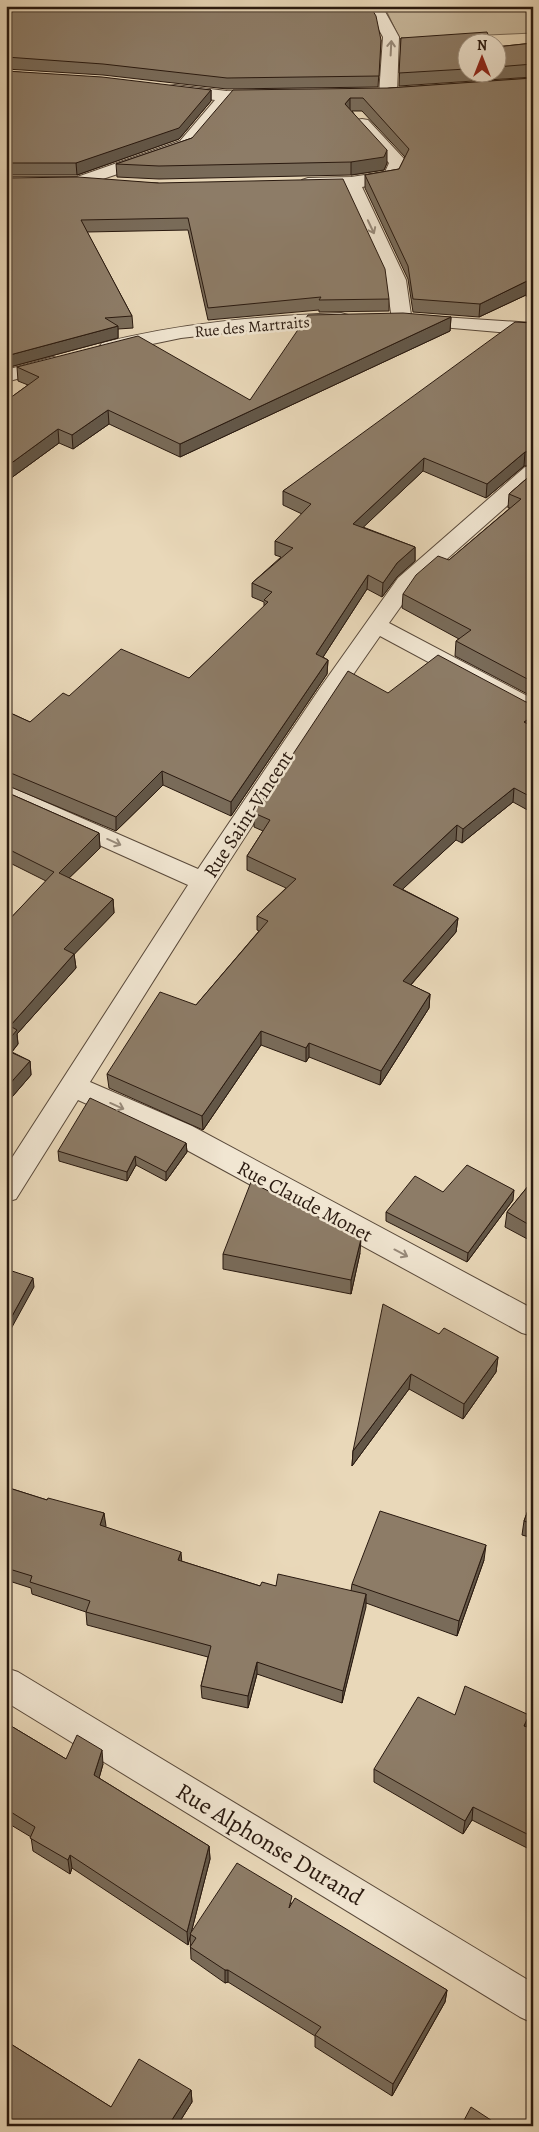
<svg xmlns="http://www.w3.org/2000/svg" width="539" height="2132" font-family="Alegreya,serif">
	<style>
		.green { fill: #c8b89c; stroke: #786856 }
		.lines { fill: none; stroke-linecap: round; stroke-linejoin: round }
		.street-casing { stroke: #59493a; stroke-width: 2 }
		.street { fill: #f1e6d2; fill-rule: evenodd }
		.wall { fill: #796b59; stroke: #29190f }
		.shaded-wall { fill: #635748; stroke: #29190f }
		.building { fill: #8d7c67; stroke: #29190f }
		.oneway { stroke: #978a7a }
		.labels { text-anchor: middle; stroke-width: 5; stroke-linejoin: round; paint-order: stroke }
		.far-street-label { font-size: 16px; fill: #29190f; stroke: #f1e6d2 }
		.street-label { font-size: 20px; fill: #29190f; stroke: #f1e6d2 }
		.near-street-label { font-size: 24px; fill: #29190f; stroke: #f1e6d2 }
	</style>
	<rect width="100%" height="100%" fill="#e9d8b9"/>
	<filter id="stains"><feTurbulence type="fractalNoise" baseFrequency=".004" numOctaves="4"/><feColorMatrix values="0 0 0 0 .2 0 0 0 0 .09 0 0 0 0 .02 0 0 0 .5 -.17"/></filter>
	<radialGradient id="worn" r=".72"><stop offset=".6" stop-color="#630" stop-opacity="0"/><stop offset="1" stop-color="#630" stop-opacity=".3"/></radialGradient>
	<polygon class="green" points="384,6 533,6 533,33 400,39"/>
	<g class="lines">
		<g class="street-casing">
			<g id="street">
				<polygon points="366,6 382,6 399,37 397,94 394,98 388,99 382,98 379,94 383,37"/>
				<polygon points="175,85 227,91 270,92 273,96 270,100 232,101 192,149 79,187 6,188 6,177 77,177 180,141 215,100 169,94 166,90 169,86"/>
				<polygon points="362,119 368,120 407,162 398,180 362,187 406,280 411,315 533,323 533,335 395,323 392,319 386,280 344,189 302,188 299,184 302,180 308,178 351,177 385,172 389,163 353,124 356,120"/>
				<path d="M341,313L348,315L351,319L348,323L279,327L181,338L109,353L102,351L99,347L102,343C180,323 260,316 341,313Z"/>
				<polygon points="53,357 60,359 63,363 60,367 6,382 6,370"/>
				<path d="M533,466V483L414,588L389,623L533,699V717L525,714L380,636C278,781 184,932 90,1082L192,1126L533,1309V1336L522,1333L172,1142L78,1100L16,1199L6,1202V1167L188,885L6,803V785L198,869L320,688L398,578L525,467Z"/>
				<polygon points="6,1668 18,1672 533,1983 533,2023 520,2017 6,1702"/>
			</g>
		</g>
		<use href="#street" class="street"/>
	</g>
	<g class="wall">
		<polygon points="6,6 381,40 378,87 227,89 103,75 6,69"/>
		<polygon points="401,38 466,42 466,72 496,72 496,47 533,43 533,77 399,86"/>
		<polygon points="6,71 211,90 211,101 179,139 77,175 6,175"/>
		<polygon points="533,78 533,306 526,295 479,317 413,312 408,279 365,188 365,175 399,169 405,157 362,111 352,111 387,163 384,170 351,175 159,179 117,177 116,164 192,138 389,88"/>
		<polygon points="6,178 158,183 389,299 389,311 319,312 319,310 208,320 188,230 87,232 132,316 133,328 118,329 118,338 6,368"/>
		<polygon points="451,317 450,331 180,457 109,424 73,449 59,443 7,481 6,481 6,401 28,385 18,381 17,367 250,400"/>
		<polygon points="533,323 533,465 524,466 486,498 423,471 363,527 415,547 415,561 397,577 382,597 367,589 323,657 328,660 327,674 231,816 163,785 116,831 6,785 6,711 30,722 69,696 189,678 264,607 264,602 252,597 252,583 281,557 275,555 275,541 302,514 283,505 283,491"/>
		<polygon points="533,473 533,697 455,656 456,641 459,639 402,608 403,594 449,560 510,508 508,508 509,494"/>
		<polygon points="388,693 526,702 533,704 533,813 513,802 462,843 456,840 402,889 458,918 456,932 411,985 430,994 429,1008 380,1085 309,1057 306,1062 261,1045 203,1130 109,1088 107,1074 196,1005 259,931 257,930 257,916 286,888 247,870 247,856 263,831 254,827 254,813"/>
		<polygon points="6,792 99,833 100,848 69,878 113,899 114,913 74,954 76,968 17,1034 18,1044 12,1052 30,1061 31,1075 6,1104 6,923 46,881 6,861"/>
		<polygon points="186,1143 187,1152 166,1181 136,1165 127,1181 59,1161 58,1151"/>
		<polygon points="533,1180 533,1242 505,1227 507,1212"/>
		<polygon points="513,1200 467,1262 386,1221 386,1212"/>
		<polygon points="360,1253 351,1294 223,1269 223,1254"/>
		<polygon points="439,1334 498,1357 496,1372 463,1419 409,1389 352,1466 353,1451"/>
		<polygon points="6,1487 47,1500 104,1513 105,1527 181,1561 260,1586 276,1586 351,1591 352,1584 484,1560 457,1636 366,1603 342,1703 257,1674 248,1708 202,1698 201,1686 208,1657 87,1625 86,1612 32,1594 31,1588 6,1580"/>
		<polygon points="533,1497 533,1538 522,1535 524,1521"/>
		<polygon points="529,1715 527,1727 533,1729 533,1851 472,1820 463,1834 374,1782 374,1769"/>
		<polygon points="6,1723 66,1759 103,1764 99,1778 209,1846 210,1859 191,1933 292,1903 447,1990 445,2002 392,2096 315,2047 315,2036 228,1982 225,1983 191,1959 190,1935 188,1945 72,1868 70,1874 33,1851 31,1837 6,1822"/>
		<polygon points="6,2041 111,2107 191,2090 192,2102 177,2126 6,2126"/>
	</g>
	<g class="shaded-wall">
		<polygon points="211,90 211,101 179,139 77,175 76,163"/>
		<polygon points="350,98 350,111 345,104"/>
		<polygon points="387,150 387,163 384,170 351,175 351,162"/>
		<polygon points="527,281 526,295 479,317 480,304"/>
		<polygon points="451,317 450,331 180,457 180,444"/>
		<polygon points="118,326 118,338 6,368 6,356"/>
		<polygon points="108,410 109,424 73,449 72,435"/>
		<polygon points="58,429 59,443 7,481 6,467"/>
		<polygon points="525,452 524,466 486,498 487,484"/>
		<polygon points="424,458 423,471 353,537 353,524"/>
		<polygon points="415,547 415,561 397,577 382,597 383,583 397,563"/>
		<polygon points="368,575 367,589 316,668 316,654"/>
		<polygon points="328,660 327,674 231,816 231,802"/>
		<polygon points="533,716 533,729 524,722"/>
		<polygon points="162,771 163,785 116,831 116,817"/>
		<polygon points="514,788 513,802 462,843 463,829"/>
		<polygon points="457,825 456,840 392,899 393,885"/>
		<polygon points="99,833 100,848 60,887 59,873"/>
		<polygon points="113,899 114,913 66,963 64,949"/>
		<polygon points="458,918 456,932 402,995 403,981"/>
		<polygon points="74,954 76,968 17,1034 18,1044 6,1059 6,1043 10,1026"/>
		<polygon points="430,994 429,1008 380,1085 381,1071"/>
		<polygon points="261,1031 261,1045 203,1130 202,1116"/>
		<polygon points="309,1043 309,1057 306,1062 306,1048"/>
		<polygon points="30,1061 31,1075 6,1104 6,1088"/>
		<polygon points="186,1143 187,1152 166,1181 166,1172"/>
		<polygon points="135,1156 136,1165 127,1181 127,1172"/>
		<polygon points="514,1190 513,1200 467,1262 468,1253"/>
		<polygon points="361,1239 360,1253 351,1294 351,1280"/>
		<polygon points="33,1278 34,1287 6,1338 6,1327"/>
		<polygon points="498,1357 496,1372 463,1419 464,1404"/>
		<polygon points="411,1374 409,1389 352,1466 353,1451"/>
		<polygon points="104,1513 106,1526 101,1538 100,1525"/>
		<polygon points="486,1545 484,1560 457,1636 459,1621"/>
		<polygon points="181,1552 182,1564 178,1560"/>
		<polygon points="366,1594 366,1607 342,1703 343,1691"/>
		<polygon points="257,1662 257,1674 248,1708 248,1696"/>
		<polygon points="529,1715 526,1728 524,1726"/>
		<polygon points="102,1750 103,1764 96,1789 94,1775"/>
		<polygon points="473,1807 472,1820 463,1834 465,1821"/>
		<polygon points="209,1846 210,1859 188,1945 187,1932"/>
		<polygon points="70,1855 72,1868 70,1874 68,1860"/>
		<polygon points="225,1970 228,1970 228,1982 225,1983"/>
		<polygon points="447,1990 445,2002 392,2096 393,2084"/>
		<polygon points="191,2090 192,2102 177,2126 168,2126"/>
	</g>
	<g class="building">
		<polygon points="6,6 370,6 376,16 381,40 379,76 227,78 103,64 6,57"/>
		<polygon points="487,32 491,42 466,42 466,69 399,73 401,38"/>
		<polygon points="533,43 533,64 496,67 496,47"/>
		<polygon points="6,71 102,77 211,90 179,128 76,163 6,163"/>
		<polygon points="533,78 533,290 527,281 480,304 413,299 408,266 365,175 399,169 409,149 363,98 350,98 345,104 387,150 384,157 351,162 159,166 116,164 192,138 233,90 389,88"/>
		<polygon points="78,177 158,183 343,179 385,269 389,299 319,300 321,297 208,308 188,218 81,220 132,316 105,318 118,326 6,356 6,178"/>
		<polygon points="403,313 451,317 180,444 108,410 72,435 58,429 6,467 6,401 39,377 17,367 138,336 250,400 308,315"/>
		<polygon points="515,322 533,323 533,451 525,452 487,484 424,458 353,524 415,547 397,563 383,583 368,575 316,654 328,660 231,802 162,771 116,817 6,771 6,711 30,722 63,693 69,696 121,649 189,678 268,602 264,600 272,592 252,583 293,548 275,541 311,504 283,491"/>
		<polygon points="533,473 533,682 456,641 471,630 403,594 416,575 438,556 449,560 521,499 509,494"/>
		<polygon points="438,655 526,702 533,704 533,716 524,722 533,727 533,798 514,788 463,829 457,825 393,885 458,918 403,981 430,994 381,1071 309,1043 306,1048 261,1031 202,1116 107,1074 160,992 196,1005 268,921 257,916 296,879 247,856 270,820 254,813 348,671 388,693"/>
		<polygon points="6,792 99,833 59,873 113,899 64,949 74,954 10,1026 17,1030 6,1043 6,923 54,872 6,848"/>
		<polygon points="6,1050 30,1061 6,1088"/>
		<polygon points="90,1098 186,1143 166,1172 135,1156 127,1172 58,1151"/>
		<polygon points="467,1165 514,1190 468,1253 386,1212 415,1176 443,1192"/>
		<polygon points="533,1180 533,1227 507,1212"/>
		<polygon points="251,1182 361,1239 351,1280 223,1254"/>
		<polygon points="6,1269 33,1278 6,1327"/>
		<polygon points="383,1304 439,1334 444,1328 498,1357 464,1404 411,1374 353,1451"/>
		<polygon points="6,1487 47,1500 48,1498 104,1513 100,1525 181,1552 178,1560 260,1586 262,1582 276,1586 278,1574 366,1594 343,1691 257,1662 248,1696 201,1686 211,1646 86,1612 90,1601 30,1582 32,1576 6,1568"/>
		<polygon points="533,1497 533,1524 524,1521"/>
		<polygon points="380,1511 486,1545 459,1621 352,1584"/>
		<polygon points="465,1686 529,1715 524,1726 533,1729 533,1837 473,1807 465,1821 374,1769 418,1697 455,1715"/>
		<polygon points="6,1723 66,1759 77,1735 102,1750 94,1775 209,1846 187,1932 70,1855 68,1860 30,1838 35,1827 6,1809"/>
		<polygon points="237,1863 292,1896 289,1908 295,1898 447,1990 393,2084 315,2035 321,2027 228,1970 225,1970 190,1947 196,1938 190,1934"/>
		<polygon points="6,2041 111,2107 139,2059 191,2090 168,2126 16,2126 6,2119"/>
		<polygon points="471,2107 500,2126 461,2126"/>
	</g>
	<defs><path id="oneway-shaft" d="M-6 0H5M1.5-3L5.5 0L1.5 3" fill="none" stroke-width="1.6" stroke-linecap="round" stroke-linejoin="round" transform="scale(1.25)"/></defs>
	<g class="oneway">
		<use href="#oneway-shaft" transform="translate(391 48) rotate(-87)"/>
		<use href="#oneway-shaft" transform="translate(371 227) rotate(65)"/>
		<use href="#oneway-shaft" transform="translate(114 842) rotate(24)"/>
		<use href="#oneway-shaft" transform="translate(117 1106) rotate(24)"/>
		<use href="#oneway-shaft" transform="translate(401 1253) rotate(28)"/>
	</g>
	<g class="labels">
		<g class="far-street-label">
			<text transform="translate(252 326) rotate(-5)" y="6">Rue des Martraits</text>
		</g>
		<g class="street-label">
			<text transform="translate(248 814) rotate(-57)" y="7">Rue Saint-Vincent</text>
			<text transform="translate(305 1201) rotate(28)" y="7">Rue Claude Monet</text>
		</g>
		<g class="near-street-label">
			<text transform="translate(270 1844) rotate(31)" y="8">Rue Alphonse Durand</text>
		</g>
	</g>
	<rect width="539" height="2132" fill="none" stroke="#e9d8b9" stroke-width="25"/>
	<rect x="8" y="8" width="524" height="2117" fill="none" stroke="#29190f" stroke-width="2.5"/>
	<rect x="12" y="12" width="514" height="2107" fill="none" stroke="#29190f"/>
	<g transform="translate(482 58)"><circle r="24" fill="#f1e6d2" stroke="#a19484"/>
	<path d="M0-4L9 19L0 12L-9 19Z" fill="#8f2418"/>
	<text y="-8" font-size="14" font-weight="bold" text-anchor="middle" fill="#29190f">N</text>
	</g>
	<rect width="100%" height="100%" filter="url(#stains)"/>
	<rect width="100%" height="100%" fill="url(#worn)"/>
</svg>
